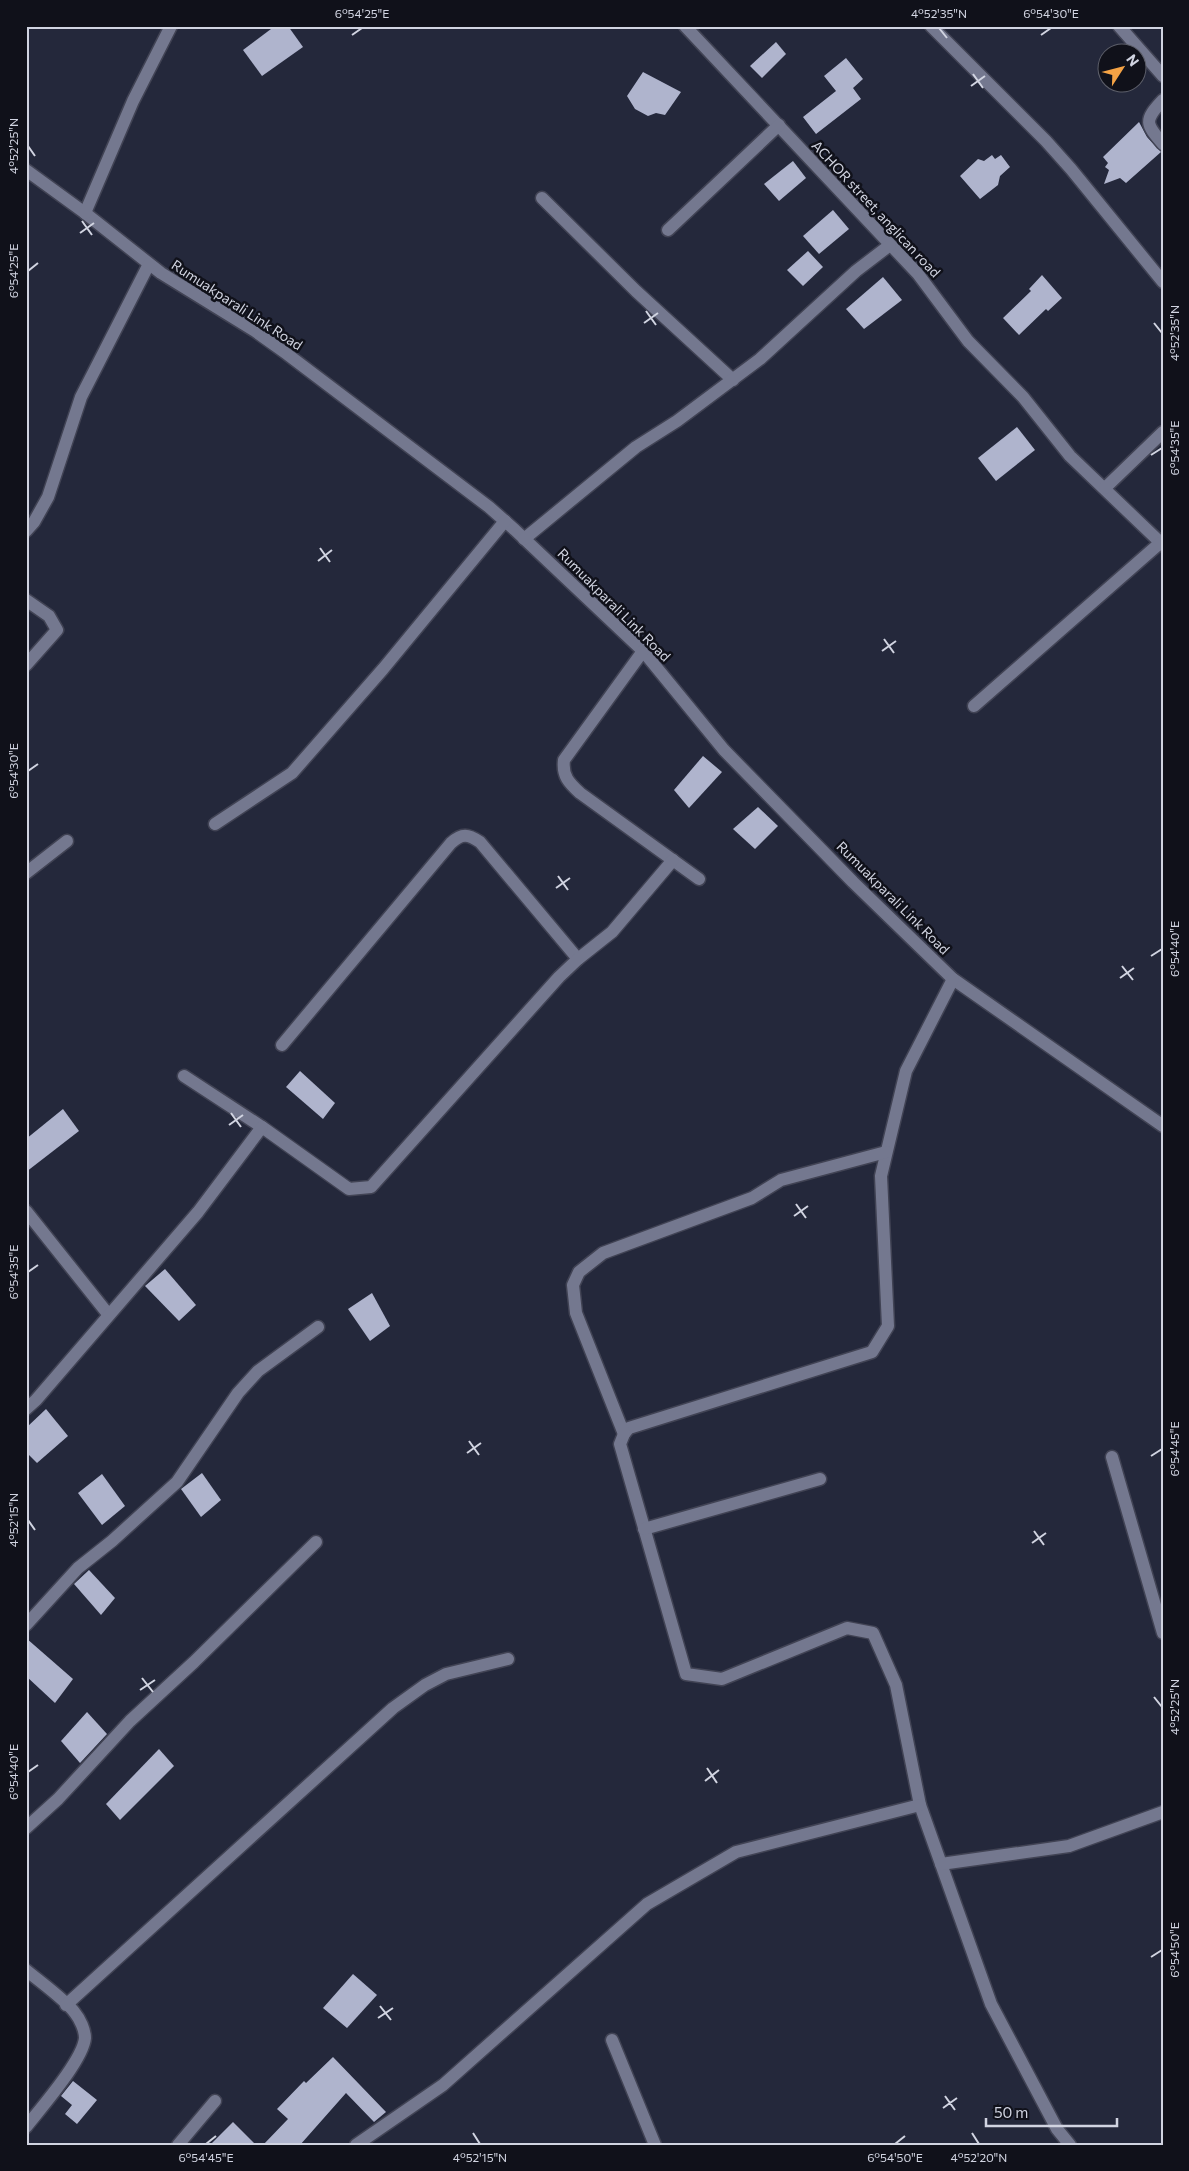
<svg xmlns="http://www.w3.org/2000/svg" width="1189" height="2171" font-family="Commissioner,sans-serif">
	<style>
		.building { fill: #afb4cd }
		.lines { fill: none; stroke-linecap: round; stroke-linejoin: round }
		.minor-casing { stroke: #414354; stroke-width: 15 }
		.minor { stroke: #74788f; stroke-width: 12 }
		.ticks { fill: none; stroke: #d1d4e1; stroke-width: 2 }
		.labels { text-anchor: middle; stroke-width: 5; stroke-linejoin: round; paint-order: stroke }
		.street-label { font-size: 14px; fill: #d1d4e1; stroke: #10111a }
		.neatline { fill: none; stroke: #d1d4e1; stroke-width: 2 }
		.ticks-label { font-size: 12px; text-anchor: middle; fill: #d1d4e1 }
	</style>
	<rect width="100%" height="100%" fill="#24283b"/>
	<g class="building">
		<polygon points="275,26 288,26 303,47 262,76 243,50"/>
		<polygon points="776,42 786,54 762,78 750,66"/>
		<polygon points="846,58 863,79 853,88 861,99 816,134 803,117 836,91 824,76"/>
		<polygon points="643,72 681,92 665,115 656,113 648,116 635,109 627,96"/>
		<polygon points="1139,122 1147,137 1161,152 1126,183 1120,178 1104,184 1109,170 1105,167 1108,163 1103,157"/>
		<polygon points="992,155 995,159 1001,155 1010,167 1000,176 998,185 980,199 960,176 978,159 984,161"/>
		<polygon points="793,161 806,178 779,201 764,184"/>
		<polygon points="833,210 849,229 819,254 803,236"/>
		<polygon points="808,251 823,267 803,286 787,270"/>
		<polygon points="1042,275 1062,298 1048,311 1046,309 1019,335 1003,318 1031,291 1029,289"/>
		<polygon points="883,277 902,300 864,329 846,309"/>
		<polygon points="1017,427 1035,450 996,481 978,458"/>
		<polygon points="703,756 722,772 689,808 674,790"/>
		<polygon points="758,807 778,826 755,849 733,829"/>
		<polygon points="300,1071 335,1103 323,1119 286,1087"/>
		<polygon points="63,1109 79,1131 26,1172 26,1139"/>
		<polygon points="165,1269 196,1305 179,1321 145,1286"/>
		<polygon points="372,1293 390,1326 370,1341 348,1309"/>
		<polygon points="46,1409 68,1436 37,1463 26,1452 26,1428"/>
		<polygon points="202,1473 221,1500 201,1517 181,1489"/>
		<polygon points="102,1474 125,1506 102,1525 78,1493"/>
		<polygon points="89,1570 115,1598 101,1615 74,1584"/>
		<polygon points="26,1638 73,1679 55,1703 26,1676"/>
		<polygon points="87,1712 107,1734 80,1763 61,1741"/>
		<polygon points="159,1749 174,1766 120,1820 106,1804"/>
		<polygon points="353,1974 377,1995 347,2028 323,2008"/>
		<polygon points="333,2057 386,2112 374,2122 346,2093 300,2145 263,2145 288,2119 277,2109 304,2081 306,2083"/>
		<polygon points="73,2081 97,2100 77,2124 65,2114 72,2105 61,2096"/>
		<polygon points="233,2122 256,2145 210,2145"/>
	</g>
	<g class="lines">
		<g class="minor-casing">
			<g id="minor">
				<polyline points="685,26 918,274 968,341 1023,397 1070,456 1163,545"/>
				<polyline points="931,26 1046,141 1071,169 1163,282"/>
				<polyline points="1119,26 1163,76"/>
				<path d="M1163,100C1143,121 1146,124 1163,144"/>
				<polyline points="26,170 85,213 161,273 255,331 287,354 489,507 515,530 643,651 724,750 853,882 953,979 1163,1126"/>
				<polyline points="542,198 636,291 733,380"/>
				<polyline points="85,213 133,101 171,26"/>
				<polyline points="668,230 779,125"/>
				<polyline points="1105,488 1163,432"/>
				<polyline points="26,531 34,522 48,497 81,397 149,264"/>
				<polyline points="524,539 636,447 677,421 760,359 856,271 890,245"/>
				<polyline points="26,600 49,616 57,630 26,665"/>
				<path d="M643,651L564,760C562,776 569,783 580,793L699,879"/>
				<polyline points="974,706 1160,543"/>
				<polyline points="215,824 292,773 383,669 505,521"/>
				<polyline points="26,873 67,841"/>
				<polyline points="953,979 906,1071 881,1176 888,1326 872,1352 629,1428 624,1434 620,1444 686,1674 722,1679 847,1628 873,1633 896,1685 920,1805 991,2004 1057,2129 1070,2145"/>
				<path d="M282,1045L451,843C462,833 468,834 480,842L578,959"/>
				<polyline points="184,1076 262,1127 349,1189 371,1187 559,977 578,959 612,932 673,860"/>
				<polyline points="26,1211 108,1314"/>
				<polyline points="26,1409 36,1400 198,1212 262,1127"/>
				<polyline points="624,1434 576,1313 573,1285 579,1272 603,1253 752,1198 781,1180 886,1152"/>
				<polyline points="1112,1457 1163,1633"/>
				<polyline points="644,1529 820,1479"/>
				<polyline points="26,1625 78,1568 112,1541 177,1482 238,1393 258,1371 318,1327"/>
				<polyline points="26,1828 58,1799 130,1721 194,1662 316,1542"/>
				<polyline points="941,1864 1069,1846 1163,1812"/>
				<path d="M26,1970C39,1981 67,2001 75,2013C80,2019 85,2030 85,2038C83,2060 41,2108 26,2127"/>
				<polyline points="66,2005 393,1708 425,1685 446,1674 508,1659"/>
				<polyline points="612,2040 655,2145"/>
				<polyline points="178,2145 215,2101"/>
				<polyline points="356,2145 443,2085 647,1904 736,1852 920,1805"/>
			</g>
		</g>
		<use href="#minor" class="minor"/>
	</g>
	<path class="ticks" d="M939,28L947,38M352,35L362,28M1041,35L1051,28M973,74L983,88M971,86L985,76M28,146L35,156M82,221L92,235M80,233L94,223M28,271L38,263M646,311L656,325M644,323L658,313M1154,323L1162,333M1151,455L1162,448M320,548L330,562M318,561L332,550M884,639L894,653M882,651L896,641M28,771L38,764M558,876L568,890M556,888L570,878M1151,956L1162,949M1122,966L1133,980M1120,978L1134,968M231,1113L241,1127M229,1125L243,1115M796,1204L806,1218M794,1216L808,1206M28,1272L38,1265M469,1441L479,1455M467,1453L481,1443M1151,1456L1162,1449M28,1520L35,1530M1034,1531L1044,1545M1032,1543L1046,1533M142,1678L153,1692M140,1690L155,1680M1154,1697L1162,1707M707,1768L717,1783M28,1772L38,1765M705,1781L719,1770M1151,1957L1162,1950M380,2006L391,2020M378,2018L393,2008M945,2096L955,2110M943,2108L957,2098M473,2133L480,2144M972,2133L979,2144M206,2144L216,2136M895,2144L905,2136"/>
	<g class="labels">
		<g class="street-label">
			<text transform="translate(876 209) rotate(47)" y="5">ACHOR street, anglican road</text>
			<text transform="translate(237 305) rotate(33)" y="5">Rumuakparali Link Road</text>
			<text transform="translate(614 605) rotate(45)" y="5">Rumuakparali Link Road</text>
			<text transform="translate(893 898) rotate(45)" y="5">Rumuakparali Link Road</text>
		</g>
	</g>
	<rect width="1189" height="2171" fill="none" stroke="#10111a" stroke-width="55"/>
	<g transform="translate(1122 68) rotate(54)"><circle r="24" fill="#10111a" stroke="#5d5f6a"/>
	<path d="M0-4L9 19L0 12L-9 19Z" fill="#f5a345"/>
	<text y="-8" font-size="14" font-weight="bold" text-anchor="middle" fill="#d1d4e1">N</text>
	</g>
	<path d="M986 2118v8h131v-8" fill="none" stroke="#d1d4e1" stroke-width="2.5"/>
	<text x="994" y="2118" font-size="15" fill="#d1d4e1" stroke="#10111a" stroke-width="4" paint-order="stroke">50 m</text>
	<rect x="28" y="28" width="1134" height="2116" class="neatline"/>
	<g class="ticks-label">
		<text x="362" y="18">6°54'25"E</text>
		<text x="939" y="18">4°52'35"N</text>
		<text x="1051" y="18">6°54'30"E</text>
		<text transform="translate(14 146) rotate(-90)" y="4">4°52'25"N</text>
		<text transform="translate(14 271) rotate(-90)" y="4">6°54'25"E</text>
		<text transform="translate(1175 333) rotate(-90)" y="4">4°52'35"N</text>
		<text transform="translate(1175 448) rotate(-90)" y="4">6°54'35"E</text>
		<text transform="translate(14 771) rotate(-90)" y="4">6°54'30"E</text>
		<text transform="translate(1175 949) rotate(-90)" y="4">6°54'40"E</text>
		<text transform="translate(14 1272) rotate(-90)" y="4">6°54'35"E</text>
		<text transform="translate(1175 1449) rotate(-90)" y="4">6°54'45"E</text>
		<text transform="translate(14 1520) rotate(-90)" y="4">4°52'15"N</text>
		<text transform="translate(1175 1707) rotate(-90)" y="4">4°52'25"N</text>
		<text transform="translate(14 1772) rotate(-90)" y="4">6°54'40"E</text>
		<text transform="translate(1175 1950) rotate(-90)" y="4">6°54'50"E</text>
		<text x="206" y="2162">6°54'45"E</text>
		<text x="480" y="2162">4°52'15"N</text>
		<text x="895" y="2162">6°54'50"E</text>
		<text x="979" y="2162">4°52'20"N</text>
	</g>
</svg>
